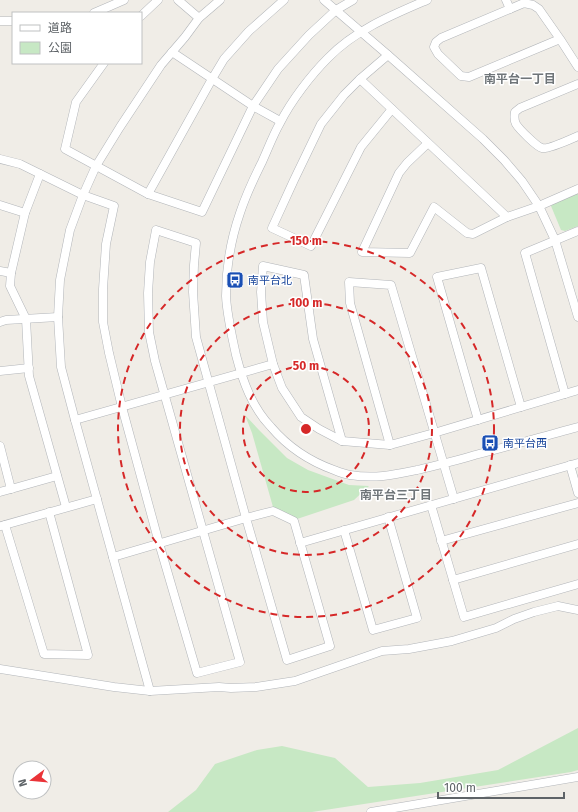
<svg xmlns="http://www.w3.org/2000/svg" width="578" height="812" font-family="'Fira Sans','Noto Sans JP',sans-serif">
	<style>
		.green { fill: #c7e8c4 }
		.lines { fill: none; stroke-linecap: round; stroke-linejoin: round }
		.minor-casing { stroke: #b2b5b9; stroke-width: 9 }
		.minor { stroke: #fff; stroke-width: 8 }
		.ring { fill: none; stroke: #d62828; stroke-width: 2; stroke-dasharray: 7 5 }
		.labels { text-anchor: middle; stroke-width: 3; stroke-linejoin: round; paint-order: stroke }
		.transit-label { font-size: 11px; fill: #164399; stroke: #fff; text-anchor: start }
		.neighbourhood-label { font-size: 12px; font-weight: bold; fill: #6f7579; stroke: #fff }
		.centre { fill: #d62828; stroke: #fff; stroke-width: 2 }
		.ring-label { font-size: 12px; text-anchor: middle; font-weight: bold; fill: #d62828; stroke: #fff; stroke-width: 3; stroke-linejoin: round; paint-order: stroke }
	</style>
	<rect width="100%" height="100%" fill="#f0ede7"/>
	<g class="green">
		<polygon points="578,193 578,226 565,231 561,230 551,206 553,204"/>
		<polygon points="245,415 259,430 287,458 308,470 349,485 369,486 354,500 297,519 273,507 252,433"/>
		<polygon points="578,728 578,770 571,772 312,812 168,812 196,790 215,764 257,750 282,746 335,758 368,787 420,783 498,770"/>
	</g>
	<g class="lines">
		<g class="minor-casing">
			<g id="minor">
				<polyline points="178,0 199,18"/>
				<polyline points="324,0 388,55 483,139 504,160 522,181 539,206 555,240 578,317"/>
				<path d="M427,0C392,15 355,30 328,58C311,75 291,101 280,123C273,135 268,149 262,162C254,178 246,195 240,213C231,239 226,268 226,296C227,316 232,336 236,355C243,382 252,407 271,427C288,447 309,461 334,470C339,472 344,474 350,475C375,479 393,475 417,470C437,465 456,461 475,455C510,446 544,436 578,427"/>
				<polyline points="506,0 510,9"/>
				<polyline points="94,13 124,0"/>
				<polyline points="141,16 158,0"/>
				<polyline points="0,21 13,21"/>
				<polyline points="560,39 469,77 461,76 438,54 434,47 436,42 441,38 524,3 533,5 539,9 560,39 578,67"/>
				<polyline points="172,52 253,106 280,121"/>
				<polyline points="388,55 360,79 344,95 321,124 294,180 272,228 311,246 361,147 392,109"/>
				<polyline points="104,63 76,102 65,149 148,194 202,212 253,106 278,69 309,35 336,10 353,0"/>
				<polyline points="360,79 507,217 539,206 578,189"/>
				<path d="M578,84L520,108L515,112C514,117 514,120 516,124C519,129 537,147 542,148C548,150 571,139 578,136"/>
				<polyline points="428,143 407,163 399,173 362,252 410,253 434,207 467,233 473,234 507,217"/>
				<polyline points="0,159 20,164 83,195 114,206 106,244 103,289 103,322 109,353 122,407 159,543 197,673 240,662 155,361 149,332 148,293 150,262 156,230 196,243 194,265 193,292 196,337 246,518 287,660 330,646 294,521 273,511 246,518 113,557"/>
				<polyline points="40,174 25,213 11,273 10,286 26,319 29,376 66,507"/>
				<polyline points="148,194 212,79 224,59 249,31 284,0"/>
				<polyline points="0,205 25,213"/>
				<polygon points="263,266 304,275 313,339 342,441 319,429 301,417 282,388 273,364 263,322 261,292"/>
				<polyline points="0,271 11,273"/>
				<polyline points="0,322 6,320 58,317"/>
				<polyline points="0,371 29,368"/>
				<polyline points="565,394 525,253 578,231"/>
				<polyline points="75,420 273,364"/>
				<polyline points="478,420 437,277 481,268 521,407"/>
				<polyline points="342,441 390,445 434,433 578,390"/>
				<polyline points="390,445 350,303 349,282 391,285 454,499"/>
				<polyline points="0,446 11,489 0,492"/>
				<polyline points="570,465 578,493"/>
				<polyline points="11,489 57,476"/>
				<polyline points="431,505 464,617 578,584"/>
				<polyline points="5,525 44,654 88,655 49,512"/>
				<polyline points="1,526 97,499"/>
				<polyline points="344,530 373,630 417,618 388,517"/>
				<polyline points="441,541 578,503"/>
				<polyline points="300,543 578,463"/>
				<polyline points="453,580 578,544"/>
				<polyline points="0,669 114,687 150,691 219,687 231,688 256,687 295,681 382,651 409,649 452,641 496,628 514,619 534,612 558,606 578,610"/>
				<polyline points="150,691 75,420 61,367 58,317 60,280 70,230 83,195 96,166 120,127 161,65 185,37 199,18 220,0"/>
				<polyline points="371,812 578,777"/>
			</g>
		</g>
		<use href="#minor" class="minor"/>
	</g>
	<g class="ring">
		<circle cx="306" cy="429" r="63"/>
		<circle cx="306" cy="429" r="126"/>
		<circle cx="306" cy="429" r="188"/>
	</g>
	<defs>
		<g id="bus-square" transform="scale(0.9)"><rect x="-9" y="-9" width="18" height="18" rx="4" fill="#1a4fb4" stroke="#fff"/><path d="M-5-6H5V4H4V6H2V4H-2V6H-4V4H-5ZM-3.5-4V0h7V-4ZM-3.5 1.2v1.5H-2V1.2ZM2 1.2v1.5H3.5V1.2Z" fill="#fff"/></g>
	</defs>
	<g fill-rule="evenodd">
		<use href="#bus-square" x="235" y="280"/>
		<use href="#bus-square" x="490" y="443"/>
	</g>
	<g class="labels">
		<g class="transit-label">
			<text x="248" y="284">南平台北</text>
			<text x="503" y="447">南平台西</text>
		</g>
		<g class="neighbourhood-label">
			<text x="520" y="83">南平台一丁目</text>
			<text x="396" y="499">南平台三丁目</text>
		</g>
	</g>
	<circle cx="306" cy="429" r="6" class="centre"/>
	<g class="ring-label">
		<text x="306" y="245">150 m</text>
		<text x="306" y="307">100 m</text>
		<text x="306" y="370">50 m</text>
	</g>
	<rect x="12" y="12" width="130" height="52" fill="#ffffff" stroke="#bfc1c2"/>
	<rect x="20" y="25" width="20" height="6" fill="#ffffff" stroke="#bfc1c2"/>
	<text x="48" y="32" font-size="12" fill="#5e6367">道路</text>
	<rect x="20" y="42" width="20" height="12" fill="#c7e8c4" stroke="#bfc1c2"/>
	<text x="48" y="52" font-size="12" fill="#5e6367">公園</text>
	<g transform="translate(32 780) rotate(254)"><circle r="19" fill="#ffffff" stroke="#bfc1c2"/>
	<path d="M0-3L7 15L0 10L-7 15Z" fill="#ea3338"/>
	<text y="-6" font-size="11" font-weight="bold" text-anchor="middle" fill="#5e6367">N</text>
	</g>
	<path d="M438 792v6h126v-6" fill="none" stroke="#5e6367" stroke-width="2"/>
	<text x="444" y="792" font-size="12" fill="#5e6367" stroke="#ffffff" stroke-width="3" paint-order="stroke">100 m</text>
</svg>
